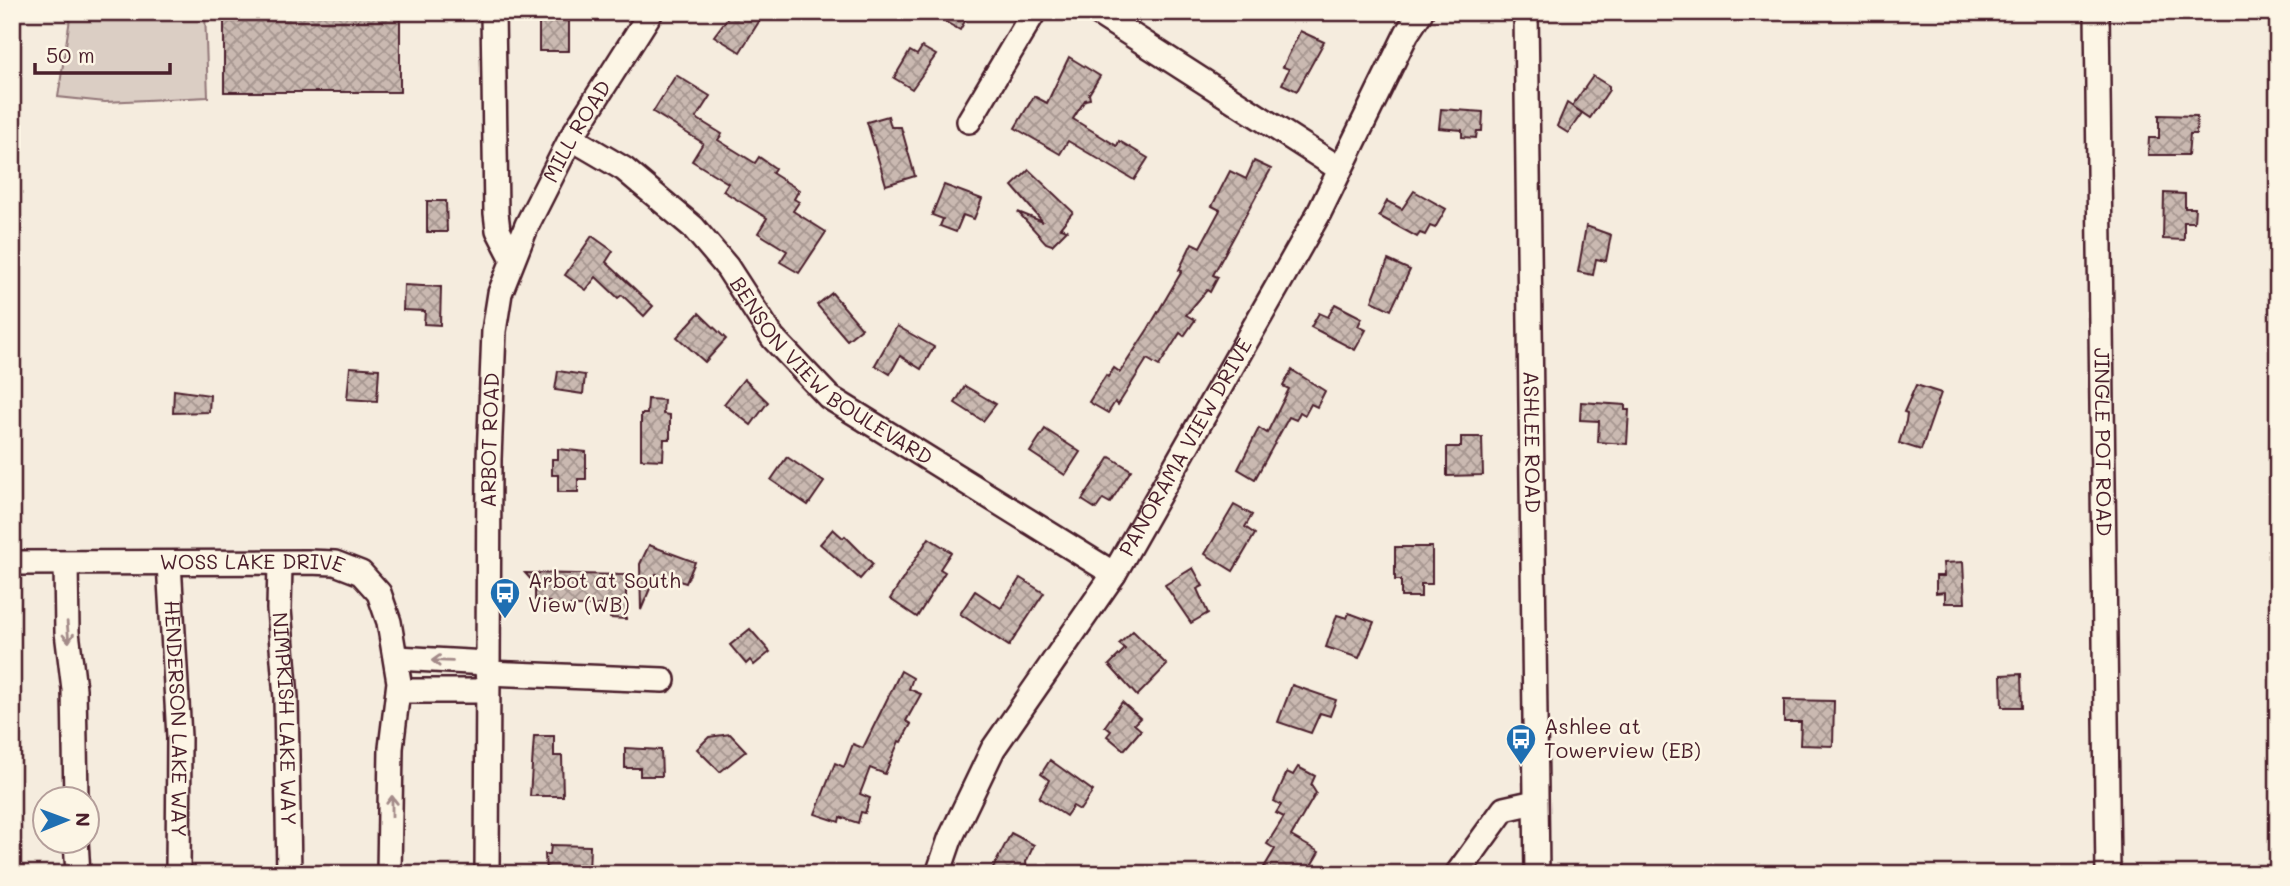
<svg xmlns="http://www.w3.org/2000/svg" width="2290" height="886" font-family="Mali,sans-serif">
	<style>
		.green { fill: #dbcec4; stroke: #927678; stroke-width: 2 }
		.building { fill: url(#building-cross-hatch); stroke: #4a1f2b; stroke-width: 2 }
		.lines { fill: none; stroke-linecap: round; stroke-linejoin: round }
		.minor-casing { stroke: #4a1f2b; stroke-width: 28 }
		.minor { stroke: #fcf5e5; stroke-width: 23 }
		.oneway { stroke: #a38a88 }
		.labels { text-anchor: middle; stroke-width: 5; stroke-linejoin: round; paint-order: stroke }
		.street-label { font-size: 21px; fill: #4a1f2b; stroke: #fcf5e5 }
		.poi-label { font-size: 21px; fill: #4a1f2b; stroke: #fcf5e5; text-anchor: start }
	</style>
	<defs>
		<pattern id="building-cross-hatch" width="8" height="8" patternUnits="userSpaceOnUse" patternTransform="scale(1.75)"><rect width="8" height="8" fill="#cab9b1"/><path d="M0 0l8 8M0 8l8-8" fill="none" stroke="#a69690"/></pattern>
	</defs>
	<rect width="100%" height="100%" fill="#f5ecde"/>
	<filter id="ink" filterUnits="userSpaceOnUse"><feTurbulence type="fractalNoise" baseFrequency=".0143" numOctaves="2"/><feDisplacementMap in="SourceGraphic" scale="14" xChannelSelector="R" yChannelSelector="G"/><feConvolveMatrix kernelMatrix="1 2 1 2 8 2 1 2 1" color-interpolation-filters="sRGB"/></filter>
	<g filter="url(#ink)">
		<polygon class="green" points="71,12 205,12 208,97 105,102 58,97"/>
		<g class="building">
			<rect x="224" y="12" width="176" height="80"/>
			<rect x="539" y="12" width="30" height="39"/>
			<polygon points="732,12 765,12 740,52 714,36"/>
			<polygon points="928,12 970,12 960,30"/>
			<polygon points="1300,31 1324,42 1297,91 1282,84 1289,69 1283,67"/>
			<polygon points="922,47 936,55 912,89 894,78 910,51 917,55"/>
			<polygon points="1069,57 1100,76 1089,94 1090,99 1085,100 1073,119 1117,146 1119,141 1148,158 1134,180 1068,141 1060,154 1015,128 1034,96 1047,103"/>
			<polygon points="676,75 710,96 696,118 722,134 718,140 755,163 759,157 775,168 772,173 799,190 794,199 799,202 793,211 826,232 799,273 780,262 787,251 758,233 767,218 723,191 728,183 692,161 703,143 653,112"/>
			<polygon points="1593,76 1609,86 1609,90 1590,118 1572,106"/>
			<polygon points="1567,103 1582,113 1568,133 1557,126"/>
			<polygon points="1441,109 1483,112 1482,131 1477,131 1476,138 1462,137 1462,130 1439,128"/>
			<polygon points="2159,115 2197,116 2196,134 2190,134 2188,155 2148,155 2149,138 2159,138"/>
			<polygon points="888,116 891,127 901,127 915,176 886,185 867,122"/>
			<polygon points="1254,161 1271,169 1213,275 1218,277 1210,292 1207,290 1186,315 1195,320 1184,336 1180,333 1159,366 1147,359 1118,405 1115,402 1108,413 1089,402 1106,375 1108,377 1114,368 1120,372 1148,329 1182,271 1179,270 1192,243 1200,247 1220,210 1212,206 1230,171 1246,179"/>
			<polygon points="1029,170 1073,212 1060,228 1067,230 1052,245 1046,243 1018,212 1043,222 1012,186"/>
			<polygon points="944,185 982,199 974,219 963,215 956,232 940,226 943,219 932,215"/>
			<polygon points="1414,191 1446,209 1435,228 1430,226 1425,235 1420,233 1417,237 1379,216 1387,201 1402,209"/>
			<polygon points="2164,193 2185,194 2185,208 2195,208 2194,222 2184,222 2184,240 2163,239"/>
			<polygon points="427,201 446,201 447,232 427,232"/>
			<polygon points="1586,226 1611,235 1606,261 1596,259 1593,275 1578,272"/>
			<polygon points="592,236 613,251 606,262 653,306 644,316 622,295 618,298 596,277 586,290 565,275"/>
			<polygon points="1388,260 1410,270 1391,310 1372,301"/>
			<polygon points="404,285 441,287 440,325 424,324 425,311 403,310"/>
			<polygon points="832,293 862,328 847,340 817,305"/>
			<polygon points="1335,304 1362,318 1358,326 1366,330 1355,350 1311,327 1319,313 1328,317"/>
			<polygon points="699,313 726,339 705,362 677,337"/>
			<polygon points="897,326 934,347 921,369 900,356 890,374 875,365"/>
			<polygon points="350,367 379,369 377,401 347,399"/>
			<polygon points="1292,370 1325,391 1317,407 1311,404 1305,415 1300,412 1296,420 1289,417 1255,479 1238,469 1259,428 1267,433 1289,389 1283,386"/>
			<polygon points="558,371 585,375 583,394 555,390"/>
			<polygon points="744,379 768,402 751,425 724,404"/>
			<polygon points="1916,385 1941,393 1921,450 1899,443 1906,421 1907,413 1904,412"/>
			<polygon points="965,386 996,404 983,421 955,403"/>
			<polygon points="174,390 210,395 209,412 173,413"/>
			<polygon points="648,399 664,400 663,414 670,415 670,439 664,439 663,460 641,459 641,414 647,414"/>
			<polygon points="1581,402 1625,405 1625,410 1629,410 1627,444 1598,442 1599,421 1580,420"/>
			<polygon points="1045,429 1080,452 1065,475 1030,452"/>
			<polygon points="1461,437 1482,437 1483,475 1447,476 1447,447 1461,447"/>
			<polygon points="558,449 586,452 586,479 578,479 578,492 558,492 558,475 552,475 552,459 558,459"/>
			<polygon points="787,457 824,482 808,505 771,480"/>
			<polygon points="1110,457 1131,470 1110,503 1103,499 1096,509 1082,500"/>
			<polygon points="1234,505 1252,515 1245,527 1255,534 1233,571 1205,554"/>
			<polygon points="833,529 843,538 845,536 873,564 860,579 820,544"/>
			<polygon points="929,538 951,552 940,569 945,572 917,617 890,599"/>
			<polygon points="649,545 695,562 686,583 656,574 641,610 640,564"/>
			<polygon points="1395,547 1432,547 1432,584 1421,584 1421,597 1401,597 1401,580 1395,580"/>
			<polygon points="1963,562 1965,603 1945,603 1945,592 1936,593 1936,576 1944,576 1943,563"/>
			<polygon points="1193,568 1203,586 1197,589 1208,613 1191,623 1165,585"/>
			<polygon points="525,573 626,575 626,619 610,618 610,605 550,607 550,602 538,602 535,600 535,584"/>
			<polygon points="1020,578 1044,593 1009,646 960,614 975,591 1001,608"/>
			<polygon points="1349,613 1374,622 1359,658 1326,647 1337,615 1347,618"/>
			<polygon points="750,629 770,652 754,665 750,660 746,664 730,645"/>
			<polygon points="1133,631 1167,665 1137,696 1109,665 1125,649 1119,644"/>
			<polygon points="901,671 913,678 909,689 921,694 906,721 911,724 901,742 899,741 885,774 870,768 860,794 870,798 865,813 861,812 858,823 840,817 839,822 815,814 835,763 844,767 853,744 863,748"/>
			<polygon points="2021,674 2022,707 2002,707 2001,675"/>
			<polygon points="1292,685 1336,700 1330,716 1320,713 1311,733 1278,722"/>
			<polygon points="1784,700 1834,701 1833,746 1800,745 1801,722 1784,722"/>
			<polygon points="1122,702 1140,718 1134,724 1141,730 1124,750 1107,736 1111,731 1105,726"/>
			<polygon points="730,734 746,751 720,772 697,749 709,737"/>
			<polygon points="534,736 554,736 554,756 562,756 563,796 530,796"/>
			<polygon points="625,748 661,750 662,776 640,776 640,768 625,768"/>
			<polygon points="1050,760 1093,791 1080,810 1073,806 1066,816 1039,798 1049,780 1041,774"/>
			<polygon points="1298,767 1315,776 1311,785 1316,793 1291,836 1319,852 1306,874 1260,874 1275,849 1267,844 1284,817 1276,813 1281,805 1274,801 1287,772 1293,775"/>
			<polygon points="1011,833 1034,845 1026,862 1028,874 990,874"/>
			<polygon points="551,845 590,846 589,874 546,874 545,854 550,854"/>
		</g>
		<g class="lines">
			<g class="minor-casing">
				<g id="minor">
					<polyline points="493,12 496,213 498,230 512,257"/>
					<polyline points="1096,12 1340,169"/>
					<path id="s1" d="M1526,12L1537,874"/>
					<path id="s2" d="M2097,12L2108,874"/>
					<polyline points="969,121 1034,12"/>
					<path id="s3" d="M571,138L624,169L693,227L727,267L773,338L829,397L1114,574"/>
					<path id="s4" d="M12,563L308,562L335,563L361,573L379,593L389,622L399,682L391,748L389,874"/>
					<path id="s5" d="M169,563L179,737L178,874"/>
					<path id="s6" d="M280,563L279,609L286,698L289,874"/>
					<polyline points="66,564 67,632 74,689 76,798"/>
					<polyline points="397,658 487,663"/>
					<polyline points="487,673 663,680"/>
					<polyline points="399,691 487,691"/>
					<polyline points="76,840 78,874"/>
					<path id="s7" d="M487,874L489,459L494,331L500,293L527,225L571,138L651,12"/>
					<path id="s8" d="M938,874L950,839L993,749L1114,574L1319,213L1407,33L1421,12"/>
					<polyline points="1457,874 1504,809 1535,802"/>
				</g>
			</g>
			<use href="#minor" class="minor"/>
		</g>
		<defs><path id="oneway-shaft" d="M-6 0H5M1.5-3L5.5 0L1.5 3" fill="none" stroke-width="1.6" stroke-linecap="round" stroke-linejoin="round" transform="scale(1.75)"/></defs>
		<g class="oneway">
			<use href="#oneway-shaft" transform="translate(68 632) rotate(85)"/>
			<use href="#oneway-shaft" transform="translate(442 661) rotate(-178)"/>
			<use href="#oneway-shaft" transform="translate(392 806) rotate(-90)"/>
		</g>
	</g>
	<defs>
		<g id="bus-pin" transform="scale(1.575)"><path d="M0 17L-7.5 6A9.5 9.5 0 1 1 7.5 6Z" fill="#1f6fb2" stroke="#fcf5e5"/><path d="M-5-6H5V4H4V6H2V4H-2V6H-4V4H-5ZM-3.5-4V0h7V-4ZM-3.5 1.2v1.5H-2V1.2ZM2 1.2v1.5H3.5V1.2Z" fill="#fff"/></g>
	</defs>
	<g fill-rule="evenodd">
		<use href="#bus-pin" x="505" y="593"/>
		<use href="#bus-pin" x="1521" y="739"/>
	</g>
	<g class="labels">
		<g class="street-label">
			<text dy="7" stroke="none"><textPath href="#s7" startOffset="761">MILL ROAD</textPath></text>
			<text dy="7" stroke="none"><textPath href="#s3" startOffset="354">BENSON VIEW BOULEVARD</textPath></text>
			<text dy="7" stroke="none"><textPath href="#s7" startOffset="434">ARBOT ROAD</textPath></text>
			<text dy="7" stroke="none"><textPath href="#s1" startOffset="430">ASHLEE ROAD</textPath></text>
			<text dy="7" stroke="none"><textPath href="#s2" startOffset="430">JINGLE POT ROAD</textPath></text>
			<text dy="7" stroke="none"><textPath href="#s8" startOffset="495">PANORAMA VIEW DRIVE</textPath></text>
			<text dy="7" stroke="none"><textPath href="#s4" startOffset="240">WOSS LAKE DRIVE</textPath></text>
			<text dy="7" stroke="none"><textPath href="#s6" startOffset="156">NIMPKISH LAKE WAY</textPath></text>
			<text dy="7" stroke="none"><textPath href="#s5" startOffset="156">HENDERSON LAKE WAY</textPath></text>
		</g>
		<g class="poi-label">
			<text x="528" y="588">Arbot at South<tspan x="528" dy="24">View (WB)</tspan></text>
			<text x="1544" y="734">Ashlee at<tspan x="1544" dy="24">Towerview (EB)</tspan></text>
		</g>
	</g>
	<rect width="2290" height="886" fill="none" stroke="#fcf5e5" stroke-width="42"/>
	<rect x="21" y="21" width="2248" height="844" fill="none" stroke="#4a1f2b" stroke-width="2.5" filter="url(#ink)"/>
	<g transform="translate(66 820) rotate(89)"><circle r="33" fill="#fcf5e5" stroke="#b59f9b" stroke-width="2"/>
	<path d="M0-5L12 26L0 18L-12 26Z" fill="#1f6fb2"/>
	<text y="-10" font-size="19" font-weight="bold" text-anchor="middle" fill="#4a1f2b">N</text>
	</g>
	<path d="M35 63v10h135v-10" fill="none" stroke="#4a1f2b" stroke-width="3.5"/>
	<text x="46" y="63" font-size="21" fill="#4a1f2b" stroke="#fcf5e5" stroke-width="5" paint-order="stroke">50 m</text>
</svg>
